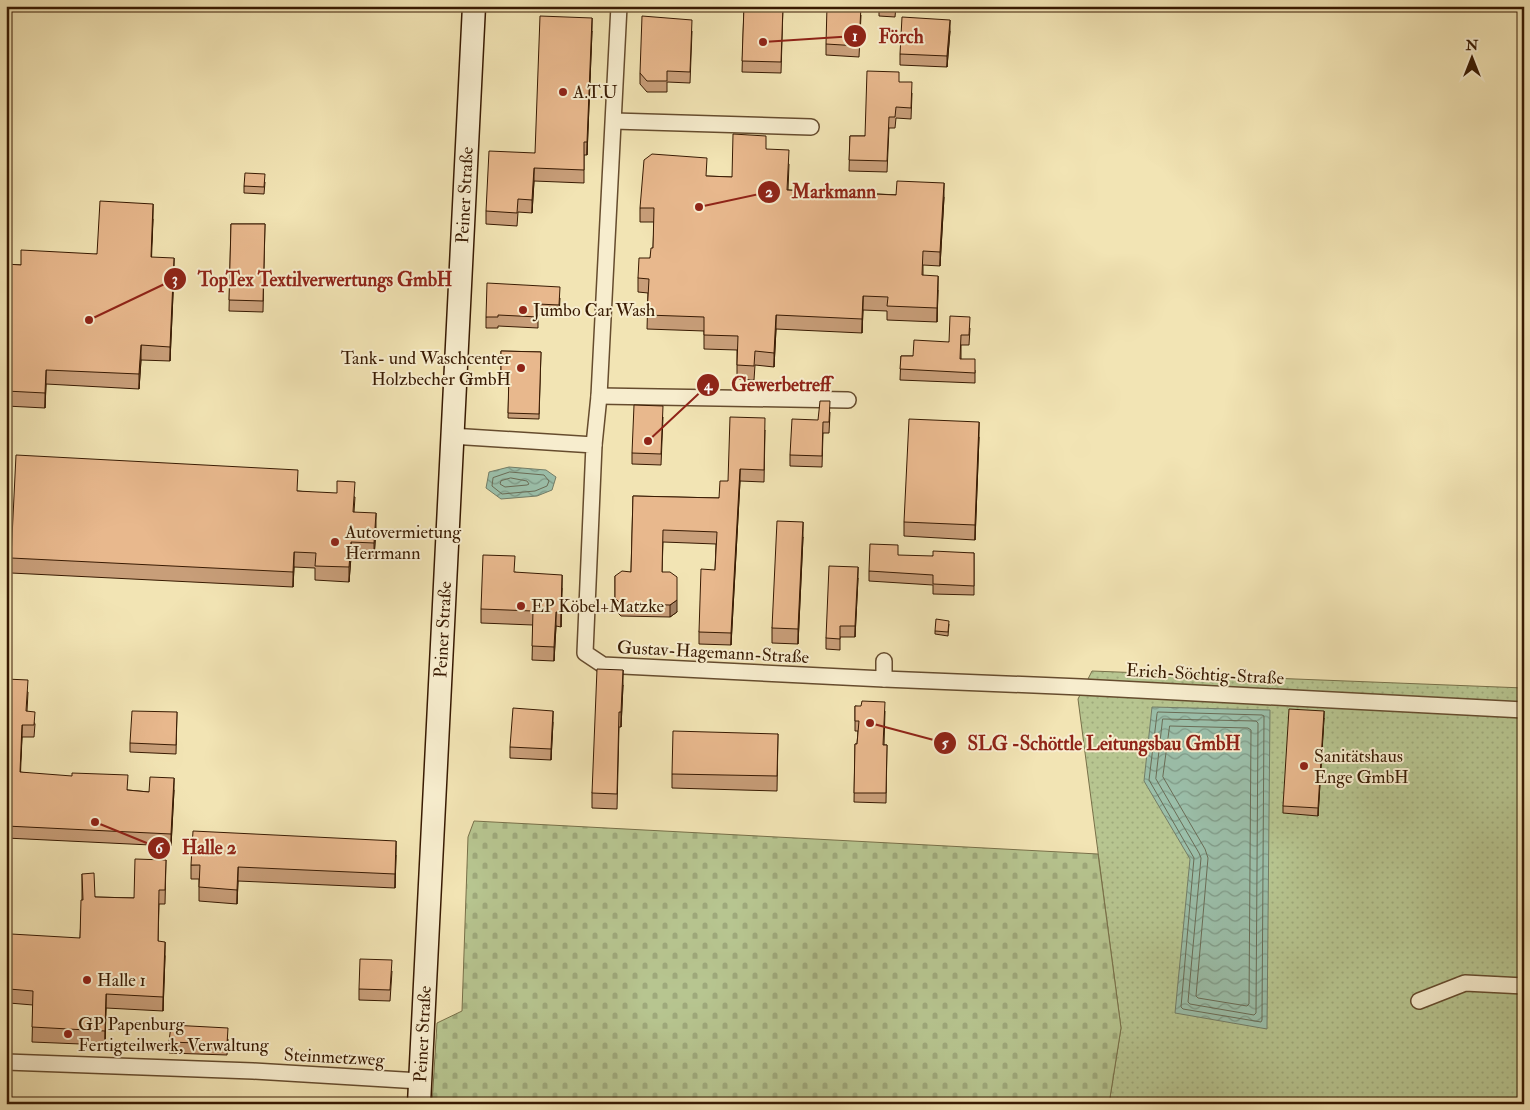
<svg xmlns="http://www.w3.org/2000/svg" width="1530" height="1110" font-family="'IM FELL Double Pica',serif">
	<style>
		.grass { fill: url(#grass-dots); stroke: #787049 }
		.cemetery { fill: url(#cemetery-stones); stroke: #787049 }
		.water { fill: url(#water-waves); stroke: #737d67 }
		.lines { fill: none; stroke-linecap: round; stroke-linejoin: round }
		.shore { stroke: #6a6c56; stroke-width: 1 }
		.street-casing { stroke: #664c2e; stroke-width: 18 }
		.secondary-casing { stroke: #381a02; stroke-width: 25 }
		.street { stroke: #f7edce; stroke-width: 15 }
		.secondary { stroke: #f7edce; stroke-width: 22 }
		.wall { fill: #c89e79; stroke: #381a02 }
		.shaded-wall { fill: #a28163; stroke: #381a02 }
		.building { fill: #e8b88d; stroke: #381a02 }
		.poi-dot { fill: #8f2418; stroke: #f7edce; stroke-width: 2 }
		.labels { text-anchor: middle; stroke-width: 4; stroke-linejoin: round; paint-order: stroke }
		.poi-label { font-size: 18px; fill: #381a02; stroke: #f7edce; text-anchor: start }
		.street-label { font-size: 18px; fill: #381a02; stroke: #f7edce }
		.leader { fill: none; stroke: #8f2418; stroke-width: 2 }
		.callout-dot { fill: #8f2418; stroke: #f7edce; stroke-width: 2 }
		.mark-label { font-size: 15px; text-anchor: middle; font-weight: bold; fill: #fff }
		.callout-label { font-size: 19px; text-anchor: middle; font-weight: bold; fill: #8f2418; stroke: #f7edce; stroke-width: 4; stroke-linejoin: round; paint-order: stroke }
	</style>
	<defs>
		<pattern id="grass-dots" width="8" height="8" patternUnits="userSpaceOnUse" patternTransform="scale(1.25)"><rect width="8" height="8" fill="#b7c590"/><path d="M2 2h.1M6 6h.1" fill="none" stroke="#9ea97b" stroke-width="1.8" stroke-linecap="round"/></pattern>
		<pattern id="cemetery-stones" width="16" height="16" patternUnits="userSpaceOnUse" patternTransform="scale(1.25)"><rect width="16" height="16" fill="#b7c590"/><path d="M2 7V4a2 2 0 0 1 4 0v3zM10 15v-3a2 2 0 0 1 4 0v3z" fill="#9ea97b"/></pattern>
		<pattern id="water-waves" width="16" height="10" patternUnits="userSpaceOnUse" patternTransform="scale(1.25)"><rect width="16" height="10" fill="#9bbfaa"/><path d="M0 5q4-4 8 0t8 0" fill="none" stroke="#7f9a88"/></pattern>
	</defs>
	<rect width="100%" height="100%" fill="#f2e4b4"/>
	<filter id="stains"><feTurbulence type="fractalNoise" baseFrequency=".004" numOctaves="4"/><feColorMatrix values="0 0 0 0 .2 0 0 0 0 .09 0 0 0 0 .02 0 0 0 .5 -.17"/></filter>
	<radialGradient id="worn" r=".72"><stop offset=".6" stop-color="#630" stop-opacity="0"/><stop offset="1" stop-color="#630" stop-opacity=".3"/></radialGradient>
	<polygon class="grass" points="1092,671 1524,688 1524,1104 1109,1104 1121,1028 1078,699"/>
	<polygon class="cemetery" points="474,821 1098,854 1121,1028 1109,1104 432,1104 437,1023 462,1011 468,837"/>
	<g class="water">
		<polygon points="509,467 546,470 556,477 552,490 537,496 501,499 486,488 489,472"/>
		<polygon points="1152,707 1270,710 1267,1029 1175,1013 1190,859 1144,781"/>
	</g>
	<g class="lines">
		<g class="shore">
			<polygon points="510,472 544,475 549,481 547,486 535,491 502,494 492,486 493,478"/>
			<polygon points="511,478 527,481 529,484 527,485 505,487 500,484 501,481"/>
			<polygon points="1158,712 1262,715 1264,716 1262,1020 1261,1022 1183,1009 1181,1007 1194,858 1149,780 1157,714"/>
			<polygon points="1163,719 1256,721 1258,723 1256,1013 1254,1015 1190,1004 1188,1002 1201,858 1199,853 1156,779"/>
			<polygon points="1170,726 1248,728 1251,730 1249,1004 1247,1006 1198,998 1196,996 1208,858 1205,849 1163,777"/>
		</g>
		<g class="street-casing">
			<g id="street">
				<polyline points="614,121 811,127"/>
				<polyline points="599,396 848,400"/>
				<polyline points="451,436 594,445 585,653 603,665 884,679 884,661"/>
				<polyline points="594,445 599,396 619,6"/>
				<polyline points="884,679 1081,687 1524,710"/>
				<polyline points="1419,1001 1465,983 1524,986"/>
				<polyline points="6,1062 253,1071 420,1081"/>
			</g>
		</g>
		<g class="secondary-casing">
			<g id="secondary">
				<path id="s1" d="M419,1104L474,6"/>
			</g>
		</g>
		<use href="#street" class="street"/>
		<use href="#secondary" class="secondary"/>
	</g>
	<g class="wall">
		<polygon points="744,6 783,6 781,73 742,72"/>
		<polygon points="879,6 896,6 895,17 879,16"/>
		<polygon points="861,15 859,57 826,55 826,44"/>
		<polygon points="592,31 587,155 584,155 584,183 534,181 532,213 518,212 517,226 486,224 486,211 535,153"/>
		<polygon points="692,31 690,83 667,82 667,92 647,92 640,84 640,73"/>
		<polygon points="950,31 947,67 900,65 900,54"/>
		<polygon points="899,82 912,93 911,119 896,118 895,128 889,128 887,172 849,171 850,136 865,136"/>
		<polygon points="766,149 789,164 788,190 944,197 940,266 923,265 923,275 938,290 937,322 887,320 887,311 863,310 862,333 776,329 774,367 755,365 754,380 737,379 737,350 704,349 704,331 647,329 648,293 638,292 638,278 650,258 653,248 654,222 640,222 640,208 707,176 732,177"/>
		<polygon points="265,182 264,194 244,193 244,186"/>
		<polygon points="153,219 151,257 174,272 170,361 141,360 139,389 46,384 45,408 6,406 6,264 21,265 97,254"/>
		<polygon points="231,224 265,224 263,312 229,311"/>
		<polygon points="560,298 559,316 538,315 538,328 498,326 498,328 486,328 486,317"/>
		<polygon points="970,328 969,345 961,345 961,359 975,370 975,383 900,380 901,356 913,356 949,342"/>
		<polygon points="501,351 541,352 539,419 508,418 509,379 501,378"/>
		<polygon points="830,412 829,433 823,433 822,467 790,466 790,455 818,420"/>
		<polygon points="663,417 661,465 632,464 632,453"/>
		<polygon points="765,430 764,482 740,481 731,645 699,644 699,632 715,570 716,544 663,542 662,572 677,612 670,617 621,616 615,610 615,576 631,572 633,496 719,498 728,481"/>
		<polygon points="979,437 975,540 904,536 904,522"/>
		<polygon points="298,491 355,497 354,512 376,528 374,558 351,557 349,582 315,580 315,568 294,567 293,587 11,573 11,558"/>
		<polygon points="803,537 798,644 772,643 772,628"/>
		<polygon points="974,553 974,595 933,594 933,585 869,581 869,571 933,556"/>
		<polygon points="515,572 562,588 561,627 556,626 554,661 532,660 533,625 481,623 481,609"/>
		<polygon points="858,578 855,637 840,637 840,650 826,649 826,638"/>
		<polygon points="949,624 948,636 935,634 935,631"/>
		<polygon points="6,679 28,692 27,711 35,724 34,737 22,737 20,772 128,790 149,792 174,790 171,846 6,838"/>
		<polygon points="623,685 621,727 619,727 617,809 592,808 592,793"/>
		<polygon points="855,706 885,711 884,745 887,745 886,803 854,802 855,744 857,744 858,731 855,731"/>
		<polygon points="177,712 176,754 130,752 130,743"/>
		<polygon points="1324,718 1318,816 1283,813 1283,806"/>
		<polygon points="553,722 551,760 510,758 510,747"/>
		<polygon points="778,734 777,791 672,788 672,774"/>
		<polygon points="396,855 395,888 238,881 237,904 199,901 199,879 191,879 191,865"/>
		<polygon points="166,860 165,904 159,904 158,941 165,956 163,1011 106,1008 105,1045 32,1042 33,1005 9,1003 9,989 80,938 82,900 82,874 95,897 134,898"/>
		<polygon points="392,971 390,1001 359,1000 359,989"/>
		<polygon points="228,1039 227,1055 169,1053 169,1042"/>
	</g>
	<g class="shaded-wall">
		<polygon points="592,18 592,31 587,155 587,142"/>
		<polygon points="950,20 950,31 947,67 947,56"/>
		<polygon points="534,168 534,181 532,213 532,200"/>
		<polygon points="944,183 944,197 940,266 940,252"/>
		<polygon points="153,204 153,219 151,272 151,257"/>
		<polygon points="174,258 174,272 170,361 170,347"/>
		<polygon points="938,276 938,290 937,322 937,308"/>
		<polygon points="863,296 863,310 862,333 862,319"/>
		<polygon points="776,315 776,329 774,367 774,353"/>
		<polygon points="141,345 141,360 139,389 139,374"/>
		<polygon points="46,370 46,384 45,408 45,393"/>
		<polygon points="979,422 979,437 975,540 975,525"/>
		<polygon points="740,469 740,481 731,645 731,633"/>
		<polygon points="376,513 376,528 374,558 374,543"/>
		<polygon points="803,522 803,537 798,644 798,629"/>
		<polygon points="351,542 351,557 349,582 349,567"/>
		<polygon points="294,552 294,567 293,587 293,572"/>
		<polygon points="858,567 858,578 855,637 855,626"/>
		<polygon points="562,575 562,588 561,627 561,613"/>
		<polygon points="677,600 677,612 670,617 670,605"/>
		<polygon points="556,612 556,626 554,661 554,647"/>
		<polygon points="623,670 623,685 621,727 621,712"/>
		<polygon points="553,711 553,722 551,760 551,749"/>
		<polygon points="1324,711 1324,718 1318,816 1318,808"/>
		<polygon points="22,725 22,737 20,785 20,772"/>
		<polygon points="174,778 174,790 171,846 171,834"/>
		<polygon points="396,841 396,855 395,888 395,874"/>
		<polygon points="238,867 238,881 237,904 237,890"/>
		<polygon points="165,942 165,956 163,1011 163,997"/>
		<polygon points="106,994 106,1008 105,1045 105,1031"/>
	</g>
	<g class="building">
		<polygon points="744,6 783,6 781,62 742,61"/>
		<polygon points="827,6 861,6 859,46 826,44"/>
		<polygon points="879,6 895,6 895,9 879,8"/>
		<polygon points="540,16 592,18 587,142 584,142 584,170 534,168 532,200 518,199 517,213 486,211 489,151 535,153"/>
		<polygon points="642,16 692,20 690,72 667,71 667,81 647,81 640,73"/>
		<polygon points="902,17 950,20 947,56 900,54"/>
		<polygon points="867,71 899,72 899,82 912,82 911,108 896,107 895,117 889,117 887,161 849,160 850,136 865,136"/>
		<polygon points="733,134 766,136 766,149 789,150 787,190 896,195 897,181 944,183 940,252 923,251 922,275 938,276 937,308 887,306 888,297 863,296 862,319 776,315 774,353 755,351 754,366 737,365 738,336 704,335 704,317 647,315 649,279 638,278 639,258 650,258 651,248 653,248 654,208 640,208 644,160 652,154 707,158 706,176 732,177"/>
		<polygon points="245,173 265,174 264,187 244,186"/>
		<polygon points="100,201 153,204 151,257 174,258 170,347 141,345 139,374 46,370 45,393 6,391 6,264 21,265 21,250 97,254"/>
		<polygon points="231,224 265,224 263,301 229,300"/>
		<polygon points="487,283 560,287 559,305 538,304 538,317 498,315 498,317 486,317"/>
		<polygon points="950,316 970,317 969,335 961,335 960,359 975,359 975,373 900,369 901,356 913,356 914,340 949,342"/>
		<polygon points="501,351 541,352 539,414 508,413 509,373 501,373"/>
		<polygon points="820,401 830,401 829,422 823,422 822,456 790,455 792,419 818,420"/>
		<polygon points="634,405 663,406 661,454 632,453"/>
		<polygon points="730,417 765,418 764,470 740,469 731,633 699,632 701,569 715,570 717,532 663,530 662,572 670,572 677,577 677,600 670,605 621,604 615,598 615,576 622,571 631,572 633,496 719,498 720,481 728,481"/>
		<polygon points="909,419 979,422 975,525 904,522"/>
		<polygon points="16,455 298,470 297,491 337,493 337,481 355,482 353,512 376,513 374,543 351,542 349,567 315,566 316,553 294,552 293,572 11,558"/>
		<polygon points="777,521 803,522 798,629 772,628"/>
		<polygon points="870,544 898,545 898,555 933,556 933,551 974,553 974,586 933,584 933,575 869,571"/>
		<polygon points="483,555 515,556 514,572 562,575 561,613 556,612 554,647 532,646 533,611 481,609"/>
		<polygon points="829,566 858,567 855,626 840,626 840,639 826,638"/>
		<polygon points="936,619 949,621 948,632 935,631"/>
		<polygon points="597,669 623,670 621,712 619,712 617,794 592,793"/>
		<polygon points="6,679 28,680 26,711 35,712 34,725 22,725 20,772 72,776 72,773 128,775 127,790 149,792 150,777 174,778 171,834 6,826"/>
		<polygon points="862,701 885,702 883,745 887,745 886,793 854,793 855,744 857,744 859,721 855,721 855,706 861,706"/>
		<polygon points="513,708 553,711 551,749 510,747"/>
		<polygon points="1289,709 1324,711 1318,808 1283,806"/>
		<polygon points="132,711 177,712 176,745 130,743"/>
		<polygon points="673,731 778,734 777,776 672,774"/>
		<polygon points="193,831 396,841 395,874 238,867 237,890 199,887 200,865 191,865"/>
		<polygon points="135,859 166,860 165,890 159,890 158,941 165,942 163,997 106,994 105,1031 32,1027 33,991 9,989 11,934 80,938 81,900 83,900 82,874 94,873 95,897 134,898"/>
		<polygon points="360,959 392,960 390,990 359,989"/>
		<polygon points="171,1025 228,1028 227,1044 169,1042"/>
	</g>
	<g class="poi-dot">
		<circle cx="563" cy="92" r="5"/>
		<circle cx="523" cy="310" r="5"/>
		<circle cx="521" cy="368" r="5"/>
		<circle cx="335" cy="542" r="5"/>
		<circle cx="521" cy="606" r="5"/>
		<circle cx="1304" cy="766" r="5"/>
		<circle cx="87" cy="980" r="5"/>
		<circle cx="68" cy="1034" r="5"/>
	</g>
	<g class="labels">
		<g class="poi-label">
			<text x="573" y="98">A.T.U</text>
			<text x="533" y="316">Jumbo Car Wash</text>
			<text x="511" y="364" text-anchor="end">Tank- und Waschcenter<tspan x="511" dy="21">Holzbecher GmbH</tspan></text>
			<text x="345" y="538">Autovermietung<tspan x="345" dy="21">Herrmann</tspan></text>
			<text x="531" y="612">EP Köbel+Matzke</text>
			<text x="1314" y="762">Sanitätshaus<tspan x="1314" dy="21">Enge GmbH</tspan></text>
			<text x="97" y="986">Halle 1</text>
			<text x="78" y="1030">GP Papenburg<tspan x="78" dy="21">Fertigteilwerk, Verwaltung</tspan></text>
		</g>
		<g class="street-label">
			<text dy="6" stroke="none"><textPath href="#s1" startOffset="910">Peiner Straße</textPath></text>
			<text dy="6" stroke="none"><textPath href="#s1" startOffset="475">Peiner Straße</textPath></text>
			<text transform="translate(713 652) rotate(3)" y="6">Gustav-Hagemann-Straße</text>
			<text transform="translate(1205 674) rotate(3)" y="6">Erich-Söchtig-Straße</text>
			<text dy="6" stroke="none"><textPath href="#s1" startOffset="70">Peiner Straße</textPath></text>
			<text transform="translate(334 1057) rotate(3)" y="6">Steinmetzweg</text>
		</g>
	</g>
	<path class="leader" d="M763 42L855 36M699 207L769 192M89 320L175 279M648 441L708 385M870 723L945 743M95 822L159 848"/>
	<g class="callout-dot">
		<circle cx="763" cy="42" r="5"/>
		<circle cx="699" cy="207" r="5"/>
		<circle cx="89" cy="320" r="5"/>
		<circle cx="648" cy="441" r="5"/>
		<circle cx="870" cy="723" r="5"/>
		<circle cx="95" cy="822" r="5"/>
		<circle cx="855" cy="36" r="12"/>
		<circle cx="769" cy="192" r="12"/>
		<circle cx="175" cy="279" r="12"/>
		<circle cx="708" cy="385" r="12"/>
		<circle cx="945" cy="743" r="12"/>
		<circle cx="159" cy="848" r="12"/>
	</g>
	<g class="mark-label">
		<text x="855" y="41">1</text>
		<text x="769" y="197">2</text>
		<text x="175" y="284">3</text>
		<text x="708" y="390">4</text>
		<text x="945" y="748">5</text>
		<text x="159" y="853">6</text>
	</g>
	<g class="callout-label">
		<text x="901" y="43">Förch</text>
		<text x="834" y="198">Markmann</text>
		<text x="325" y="286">TopTex Textilverwertungs GmbH</text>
		<text x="781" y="391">Gewerbetreff</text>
		<text x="1104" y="750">SLG -Schöttle Leitungsbau GmbH</text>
		<text x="209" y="854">Halle 2</text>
	</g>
	<rect width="1530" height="1110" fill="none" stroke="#f2e4b4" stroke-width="25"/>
	<rect x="8" y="8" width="1515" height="1095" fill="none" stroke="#381a02" stroke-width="2.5"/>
	<rect x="12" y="12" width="1505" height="1085" fill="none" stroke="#381a02"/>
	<g transform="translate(1472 58)" stroke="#f7edce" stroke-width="4" paint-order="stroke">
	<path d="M0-4L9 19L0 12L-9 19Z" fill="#381a02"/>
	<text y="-8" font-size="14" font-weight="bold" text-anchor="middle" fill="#381a02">N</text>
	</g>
	<rect width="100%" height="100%" filter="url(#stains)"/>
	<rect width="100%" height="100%" fill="url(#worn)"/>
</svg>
